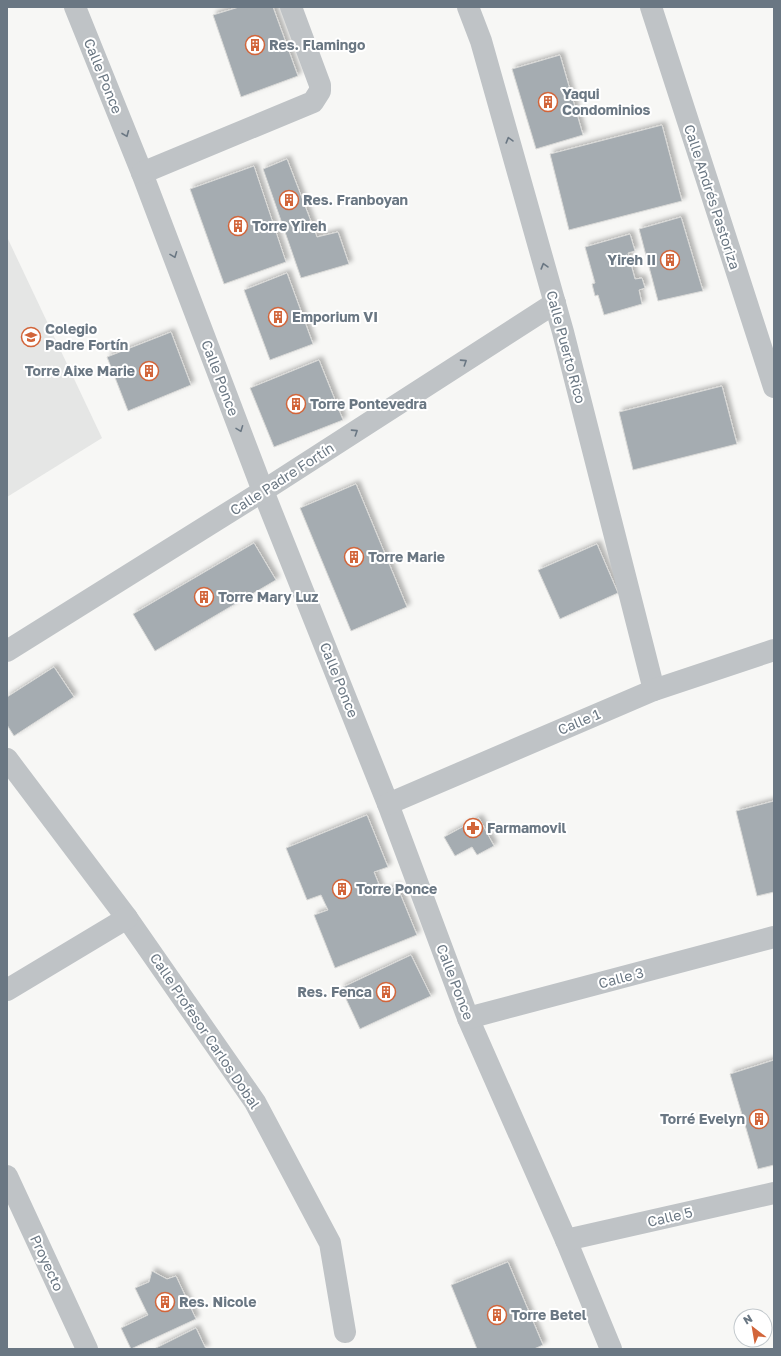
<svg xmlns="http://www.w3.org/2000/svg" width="781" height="1356" font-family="'Golos Text',sans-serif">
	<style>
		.built { fill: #e5e6e5 }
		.building { fill: #a5acb1; stroke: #d9d9d7; filter: url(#shadow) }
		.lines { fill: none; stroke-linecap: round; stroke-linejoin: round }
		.minor { stroke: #bfc3c6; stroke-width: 22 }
		.oneway { stroke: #6a7783 }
		.labels { text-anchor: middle; stroke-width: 4; stroke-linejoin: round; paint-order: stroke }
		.poi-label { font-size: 14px; font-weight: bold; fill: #6a7783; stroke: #fff; text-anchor: start }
		.street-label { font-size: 14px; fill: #6a7783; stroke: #fff }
	</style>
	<defs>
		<filter id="shadow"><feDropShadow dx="3.5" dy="-3.5" stdDeviation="2" flood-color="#0004"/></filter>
	</defs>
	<rect width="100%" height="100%" fill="#f7f7f5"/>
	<polygon class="built" points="7,237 102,438 7,497"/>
	<g class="building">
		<polygon points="239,7 273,7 298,76 241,97 213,15"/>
		<polygon points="560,55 583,135 536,149 512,69"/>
		<polygon points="662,125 682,201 569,230 550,154"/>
		<polygon points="287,159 317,237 338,232 349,264 301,278 263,169"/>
		<polygon points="254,166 286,262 224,284 190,189"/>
		<polygon points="681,217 703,291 658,301 639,229"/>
		<polygon points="630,234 635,251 628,253 635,279 642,278 645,288 639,290 642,304 604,315 598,295 595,296 592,284 595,283 585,247"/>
		<polygon points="287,273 313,344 270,360 244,290"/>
		<polygon points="171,332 191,385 128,411 107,357"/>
		<polygon points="319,360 343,420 274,447 250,388"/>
		<polygon points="722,386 737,444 633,470 619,412"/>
		<polygon points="356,484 407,607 351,631 300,508"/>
		<polygon points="254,543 276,580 155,651 133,614"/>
		<polygon points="597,544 618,593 560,619 538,570"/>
		<polygon points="54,667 74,697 14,736 7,725 7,697"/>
		<polygon points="774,801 774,892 757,896 736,811"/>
		<polygon points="367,815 388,867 374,872 382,892 397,886 417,935 335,968 314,915 328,910 321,895 307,900 286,848"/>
		<polygon points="479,818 494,846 477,855 472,847 455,856 444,837"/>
		<polygon points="411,955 431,996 360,1029 341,988"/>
		<polygon points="774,1060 774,1165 758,1169 730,1074"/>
		<polygon points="508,1262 543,1345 534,1349 477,1349 451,1285"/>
		<polygon points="152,1271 167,1279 176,1276 196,1319 131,1349 121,1328 148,1315 135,1288 149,1282"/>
		<polygon points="196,1328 206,1349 154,1349"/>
	</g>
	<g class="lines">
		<g class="minor">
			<polyline points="75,7 142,173 263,491 388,804 468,1018 566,1240 611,1349"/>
			<polyline points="468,7 481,41 563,332 654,690"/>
			<polyline points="651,7 774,387"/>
			<polyline points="142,173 313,102 320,91 320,85 291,7"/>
			<polyline points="7,651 263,491 555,303"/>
			<polyline points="7,759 127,918 255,1102 330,1243 345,1332"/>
			<polyline points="388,804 654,690 774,650"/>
			<polyline points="7,990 127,918"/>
			<polyline points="468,1018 774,937"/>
			<polyline points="7,1176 87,1349"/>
			<polyline points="566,1240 774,1193"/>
		</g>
	</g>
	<defs><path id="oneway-chevron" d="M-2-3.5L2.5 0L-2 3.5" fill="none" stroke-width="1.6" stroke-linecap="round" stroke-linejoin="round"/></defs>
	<g class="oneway">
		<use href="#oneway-chevron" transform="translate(126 134) rotate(68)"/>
		<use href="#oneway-chevron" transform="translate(509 140) rotate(-106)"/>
		<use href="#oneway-chevron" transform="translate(174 255) rotate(69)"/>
		<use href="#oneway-chevron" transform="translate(544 266) rotate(-106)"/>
		<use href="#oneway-chevron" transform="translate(464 362) rotate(-33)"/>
		<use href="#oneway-chevron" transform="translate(240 429) rotate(69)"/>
		<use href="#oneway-chevron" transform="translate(355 432) rotate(-33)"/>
	</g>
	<defs>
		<g id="building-ring" transform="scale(1)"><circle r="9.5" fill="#fff" stroke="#d2653a" stroke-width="1.5"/><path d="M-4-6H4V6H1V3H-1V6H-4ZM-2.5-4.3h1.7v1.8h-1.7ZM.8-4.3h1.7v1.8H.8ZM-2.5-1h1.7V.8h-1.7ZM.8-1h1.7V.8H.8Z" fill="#d2653a"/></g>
		<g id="school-ring" transform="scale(1)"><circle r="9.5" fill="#fff" stroke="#d2653a" stroke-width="1.5"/><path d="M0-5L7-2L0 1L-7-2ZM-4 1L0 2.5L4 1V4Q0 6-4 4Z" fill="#d2653a"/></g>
		<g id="pharmacy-ring" transform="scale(1)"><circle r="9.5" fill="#fff" stroke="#d2653a" stroke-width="1.5"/><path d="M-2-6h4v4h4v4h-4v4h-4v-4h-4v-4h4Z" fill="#d2653a"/></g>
	</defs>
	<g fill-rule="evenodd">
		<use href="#building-ring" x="255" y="45"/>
		<use href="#building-ring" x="548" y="102"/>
		<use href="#building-ring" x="289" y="200"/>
		<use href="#building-ring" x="238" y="226"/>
		<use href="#building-ring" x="670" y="260"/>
		<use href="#building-ring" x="278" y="317"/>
		<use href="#school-ring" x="31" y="337"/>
		<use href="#building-ring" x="149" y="371"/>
		<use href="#building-ring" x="296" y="404"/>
		<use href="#building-ring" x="354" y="557"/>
		<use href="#building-ring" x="204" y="597"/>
		<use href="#pharmacy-ring" x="473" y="828"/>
		<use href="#building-ring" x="342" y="889"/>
		<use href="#building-ring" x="386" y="992"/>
		<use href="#building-ring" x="759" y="1119"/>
		<use href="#building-ring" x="165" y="1302"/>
		<use href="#building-ring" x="497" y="1315"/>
	</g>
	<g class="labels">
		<g class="poi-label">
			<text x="269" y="50">Res. Flamingo</text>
			<text x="562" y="99">Yaqui<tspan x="562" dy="16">Condominios</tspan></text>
			<text x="303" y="205">Res. Franboyan</text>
			<text x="252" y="231">Torre Yireh</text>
			<text x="656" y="265" text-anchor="end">Yireh II</text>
			<text x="292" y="322">Emporium VI</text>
			<text x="45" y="334">Colegio<tspan x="45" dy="16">Padre Fortín</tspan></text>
			<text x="135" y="376" text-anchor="end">Torre Aixe Marie</text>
			<text x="310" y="409">Torre Pontevedra</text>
			<text x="368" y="562">Torre Marie</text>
			<text x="218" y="602">Torre Mary Luz</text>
			<text x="487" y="833">Farmamovil</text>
			<text x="356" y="894">Torre Ponce</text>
			<text x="372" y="997" text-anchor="end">Res. Fenca</text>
			<text x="745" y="1124" text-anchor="end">Torré Evelyn</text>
			<text x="179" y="1307">Res. Nicole</text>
			<text x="511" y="1320">Torre Betel</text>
		</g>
		<g class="street-label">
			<text transform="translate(103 76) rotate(68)" y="5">Calle Ponce</text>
			<text transform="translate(712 197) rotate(72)" y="5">Calle Andrés Pastoriza</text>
			<text transform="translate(566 347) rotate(75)" y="5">Calle Puerto Rico</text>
			<text transform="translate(220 378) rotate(69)" y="5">Calle Ponce</text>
			<text transform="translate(282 479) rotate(-33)" y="5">Calle Padre Fortín</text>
			<text transform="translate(339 680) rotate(68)" y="5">Calle Ponce</text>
			<text transform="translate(579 722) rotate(-23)" y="5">Calle 1</text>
			<text transform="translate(621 978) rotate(-15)" y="5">Calle 3</text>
			<text transform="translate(455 982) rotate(69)" y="5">Calle Ponce</text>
			<text transform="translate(205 1031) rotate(56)" y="5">Calle Profesor Carlos Dobal</text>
			<text transform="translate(670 1217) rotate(-13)" y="5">Calle 5</text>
			<text transform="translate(47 1263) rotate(65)" y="5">Proyecto</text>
		</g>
	</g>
	<rect width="781" height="1356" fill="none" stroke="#6a7783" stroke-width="16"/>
	<g transform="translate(753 1328) rotate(329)"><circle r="19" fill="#ffffff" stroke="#c3c9cd"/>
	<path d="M0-3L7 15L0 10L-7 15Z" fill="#d2653a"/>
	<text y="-6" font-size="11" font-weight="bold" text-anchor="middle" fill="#6a7783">N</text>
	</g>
</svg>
